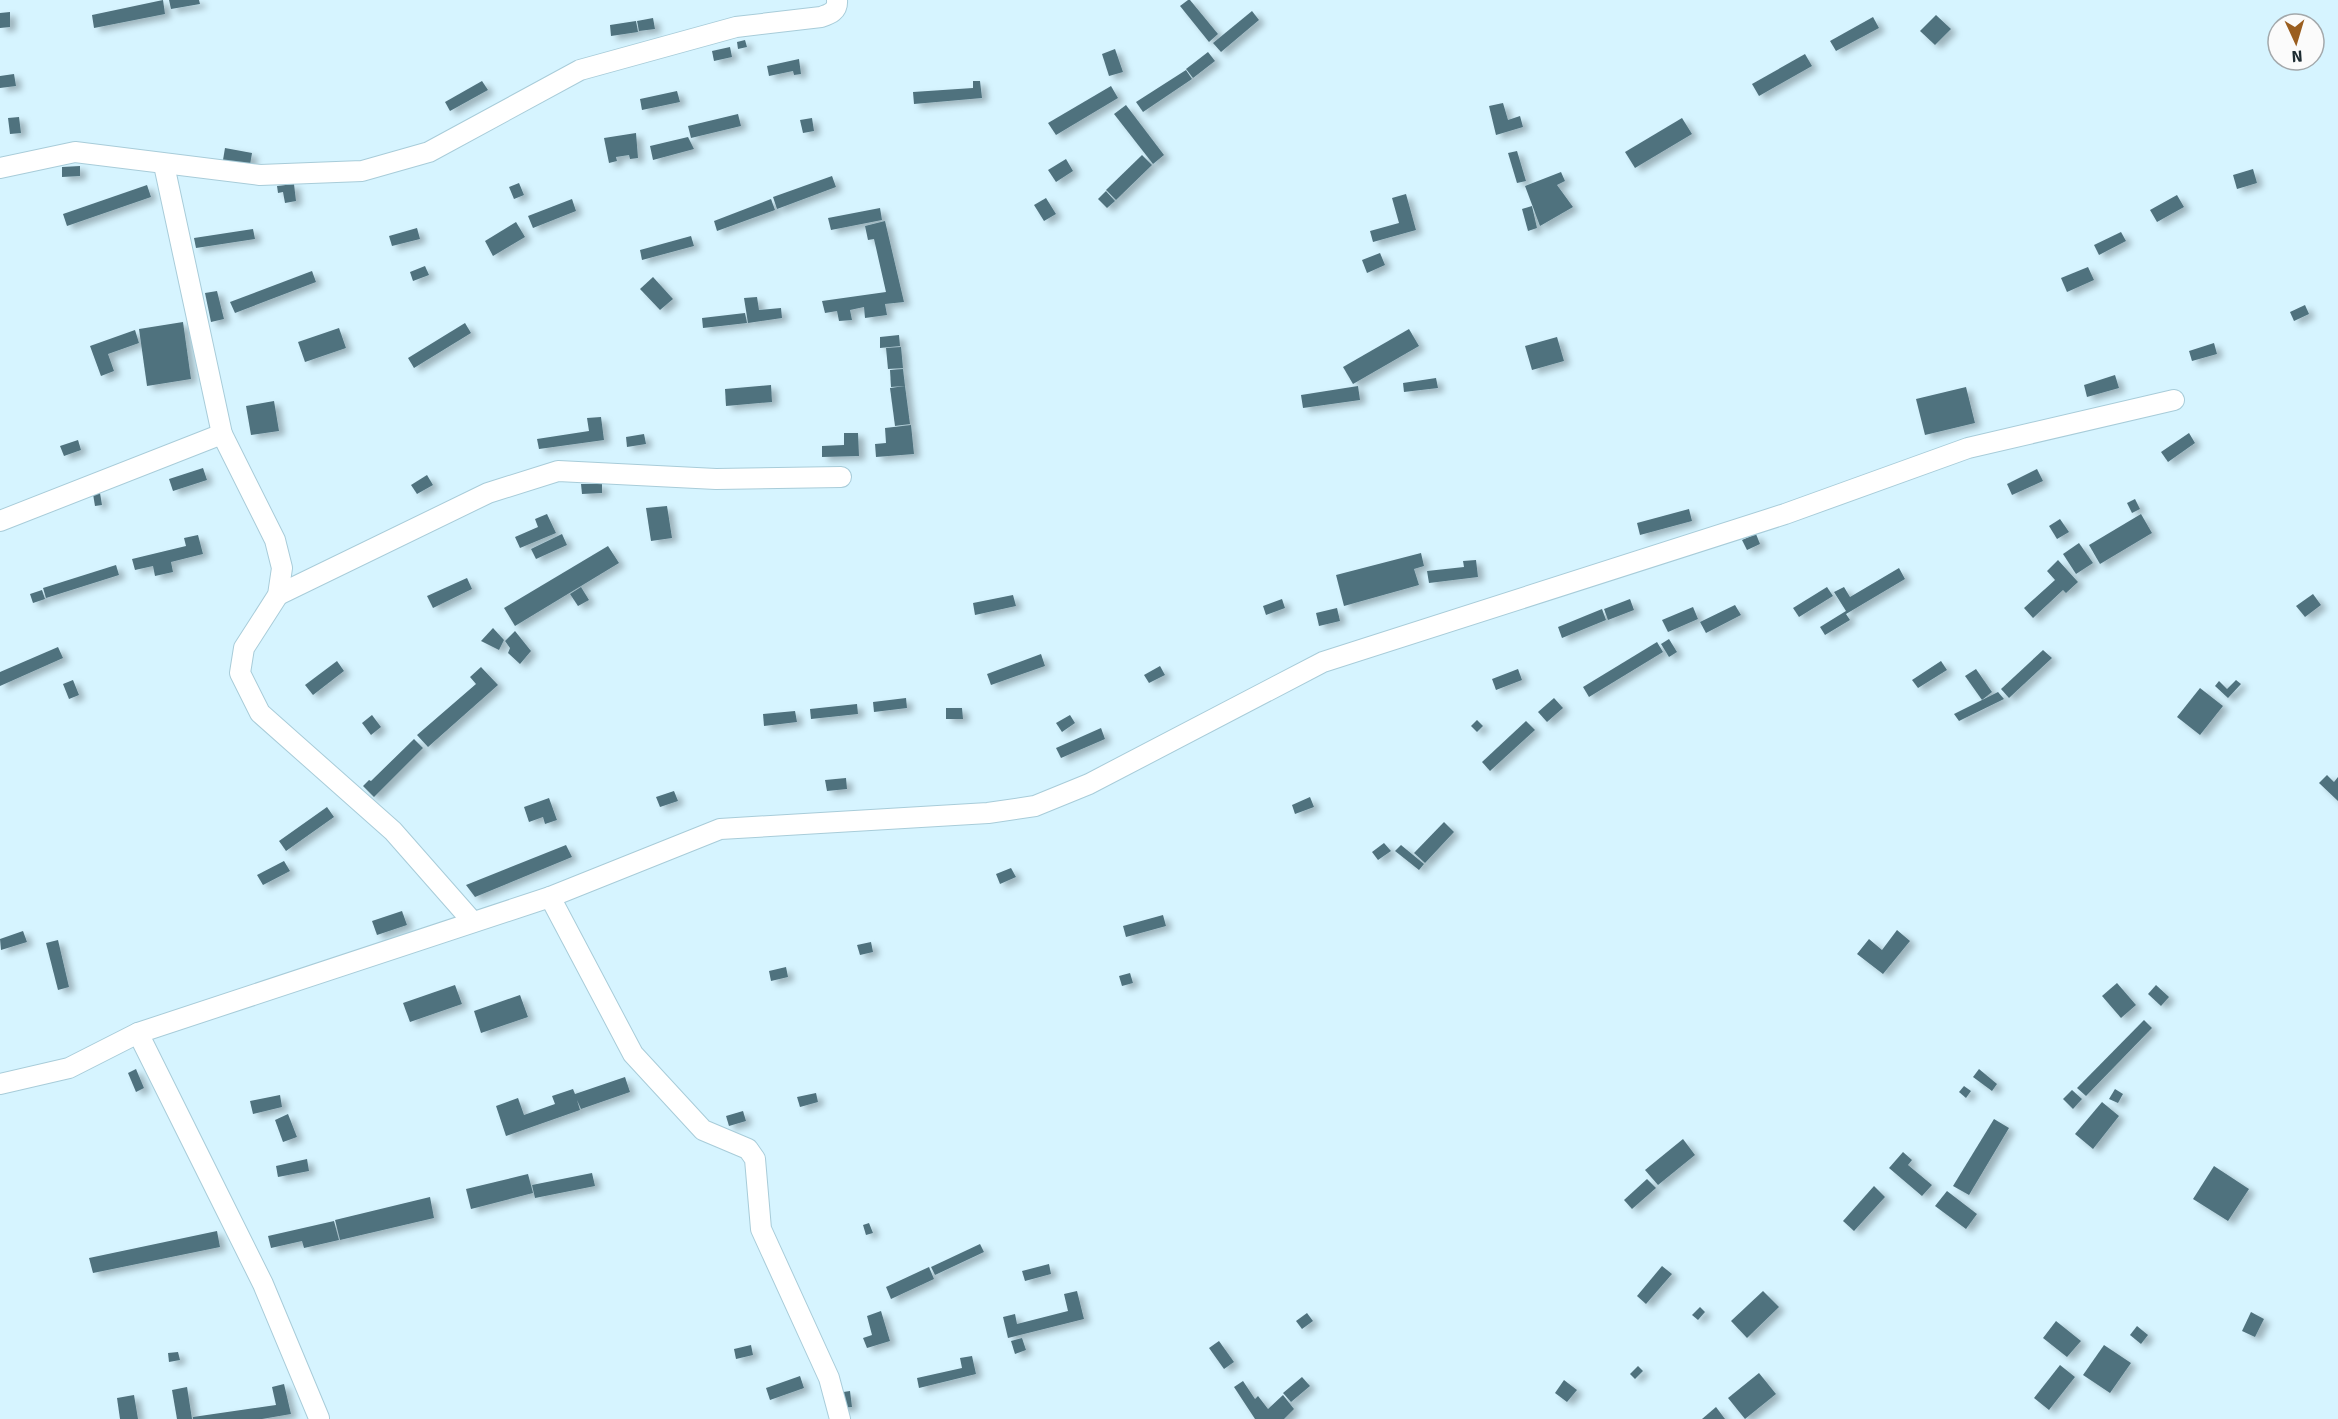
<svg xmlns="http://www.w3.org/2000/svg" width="2338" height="1419" font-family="Signika,sans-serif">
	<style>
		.building { fill: #50727e; filter: url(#shadow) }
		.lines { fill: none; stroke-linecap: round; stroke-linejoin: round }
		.minor-casing { stroke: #a8ccd9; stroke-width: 22 }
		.minor { stroke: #fff; stroke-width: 20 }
	</style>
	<defs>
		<filter id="shadow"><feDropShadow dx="6" dy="4" stdDeviation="3" flood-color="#0004"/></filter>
	</defs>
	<rect width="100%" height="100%" fill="#d6f4ff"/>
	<g class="building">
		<polygon points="163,0 165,14 94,28 92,15"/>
		<polygon points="169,0 199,0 200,4 171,9"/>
		<polygon points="1188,0 1190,0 1218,34 1209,42 1180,6"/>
		<polygon points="1252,11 1259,20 1221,52 1213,43"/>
		<polygon points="10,12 10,27 0,28 0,13"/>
		<polygon points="1936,15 1951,29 1935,45 1920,31"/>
		<polygon points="1873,17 1879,28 1836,51 1830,41"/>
		<polygon points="653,18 655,29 639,31 637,21"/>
		<polygon points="636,21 638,32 611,36 610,25"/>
		<polygon points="745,40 747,47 738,49 737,42"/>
		<polygon points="730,47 732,57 714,61 712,51"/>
		<polygon points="1115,49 1123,72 1109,76 1102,54"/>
		<polygon points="1208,52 1215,61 1193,78 1186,69"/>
		<polygon points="1805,54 1812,66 1759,96 1752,84"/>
		<polygon points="799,59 801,74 794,75 793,71 769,76 767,66"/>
		<polygon points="1186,70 1192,79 1143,112 1136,102"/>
		<polygon points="14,74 16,86 0,88 0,76"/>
		<polygon points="482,81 488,90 450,111 445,102"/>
		<polygon points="973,81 980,81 982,98 914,104 913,92 973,88"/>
		<polygon points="1111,86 1118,98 1056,135 1048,123"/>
		<polygon points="677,91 680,102 642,110 640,99"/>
		<polygon points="1503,103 1508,120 1520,116 1523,127 1496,135 1489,106"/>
		<polygon points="1126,105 1164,155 1153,164 1114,114"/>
		<polygon points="738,114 741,126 691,138 688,126"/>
		<polygon points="19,117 21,133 10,134 8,118"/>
		<polygon points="812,118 814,131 803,133 800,120"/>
		<polygon points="1682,118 1692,134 1635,168 1625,152"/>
		<polygon points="636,133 638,158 630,159 629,155 616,157 617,161 609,163 604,138"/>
		<polygon points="688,137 694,149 653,160 650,146"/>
		<polygon points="225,148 252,153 250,165 223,160"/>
		<polygon points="1517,151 1526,181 1517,183 1508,153"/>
		<polygon points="1142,155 1152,165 1116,200 1106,190"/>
		<polygon points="1066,159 1073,171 1056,182 1048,170"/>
		<polygon points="80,166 80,176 62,177 62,167"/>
		<polygon points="2253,169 2257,183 2237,189 2233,175"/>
		<polygon points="1561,172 1565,181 1557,185 1573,207 1540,226 1525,186"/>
		<polygon points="832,176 836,187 777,209 773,197"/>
		<polygon points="519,183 524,195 514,199 509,187"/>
		<polygon points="294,184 296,201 285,203 283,192 278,193 277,186"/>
		<polygon points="147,185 151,197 67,226 63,214"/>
		<polygon points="1106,191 1115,201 1107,208 1098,199"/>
		<polygon points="1406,194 1416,230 1373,242 1370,231 1399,223 1392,198"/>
		<polygon points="2177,195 2184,207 2157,222 2150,210"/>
		<polygon points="1046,198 1056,214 1044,221 1034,205"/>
		<polygon points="572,199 576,211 533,228 528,216"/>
		<polygon points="771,199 775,210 717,231 714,221"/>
		<polygon points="1532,206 1537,228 1528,231 1522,209"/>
		<polygon points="880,208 882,220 831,230 828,218"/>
		<polygon points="885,221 904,302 885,304 887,315 865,318 864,307 850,310 852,320 839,321 837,311 825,313 822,301 886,292 874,239 868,240 865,226"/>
		<polygon points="516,222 525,237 493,256 485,241"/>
		<polygon points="417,228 420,239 392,246 389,236"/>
		<polygon points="253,229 255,239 196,248 194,238"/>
		<polygon points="2121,232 2126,241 2099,255 2094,245"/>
		<polygon points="691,236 694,246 642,260 640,250"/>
		<polygon points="1380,253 1385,265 1367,273 1362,260"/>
		<polygon points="425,266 429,275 413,281 410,272"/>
		<polygon points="2088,267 2094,280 2067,292 2061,278"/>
		<polygon points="312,271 316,282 235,313 230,302"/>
		<polygon points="653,277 673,299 660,310 640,289"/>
		<polygon points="217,291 224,319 211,322 205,293"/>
		<polygon points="757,297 759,310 781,308 782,318 748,323 744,298"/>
		<polygon points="2305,305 2309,314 2294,321 2290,312"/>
		<polygon points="745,313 747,323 703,328 702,318"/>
		<polygon points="183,322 191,379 147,386 139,329"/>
		<polygon points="465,323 471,333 414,368 408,358"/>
		<polygon points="339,328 346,348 305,362 298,342"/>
		<polygon points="1409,329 1419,346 1353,384 1343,367"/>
		<polygon points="135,330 139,343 108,354 114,371 101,376 90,346"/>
		<polygon points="899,335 900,346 880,348 880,337"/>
		<polygon points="1557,337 1564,361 1532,370 1525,346"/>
		<polygon points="2214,343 2217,354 2192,361 2189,351"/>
		<polygon points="901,347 903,368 888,369 886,348"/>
		<polygon points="903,369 905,386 891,387 890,370"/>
		<polygon points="2115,375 2119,388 2087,397 2084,385"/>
		<polygon points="1436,378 1438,388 1404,392 1403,383"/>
		<polygon points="771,385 772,402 726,406 725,389"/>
		<polygon points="905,386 910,424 895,426 890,388"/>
		<polygon points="1358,386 1360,400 1303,408 1301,395"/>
		<polygon points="1966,387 1975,423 1925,435 1916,399"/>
		<polygon points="274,401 279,431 251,435 246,406"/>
		<polygon points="601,417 604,440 539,449 537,439 589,431 587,418"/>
		<polygon points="911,425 914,454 876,457 875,444 886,443 885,428"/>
		<polygon points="844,433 858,433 859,456 822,457 822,446 844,445"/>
		<polygon points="2189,433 2195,443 2168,462 2161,452"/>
		<polygon points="644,434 646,444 627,447 626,437"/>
		<polygon points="78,440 81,450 64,456 60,446"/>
		<polygon points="203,468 207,480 173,491 169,479"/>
		<polygon points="2037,469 2043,481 2012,495 2007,484"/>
		<polygon points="427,475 433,485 417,494 411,485"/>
		<polygon points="581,484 602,484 602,493 582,494"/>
		<polygon points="100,493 102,505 95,506 93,494"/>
		<polygon points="2135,499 2140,509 2132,513 2127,503"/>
		<polygon points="667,506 672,538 651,541 646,508"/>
		<polygon points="1689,509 1692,521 1640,535 1637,523"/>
		<polygon points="547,514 556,533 520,548 515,537 538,527 535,519"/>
		<polygon points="2141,514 2152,533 2100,564 2089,545"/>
		<polygon points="2060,519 2069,532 2057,539 2049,526"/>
		<polygon points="562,534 567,545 536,559 531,549"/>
		<polygon points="1756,534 1760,544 1747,550 1742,540"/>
		<polygon points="198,535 203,554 171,562 173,572 155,576 153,566 135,570 132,559 186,546 184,538"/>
		<polygon points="2079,543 2093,563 2076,574 2063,554"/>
		<polygon points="608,546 619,563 515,626 504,608"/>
		<polygon points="1421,553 1424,566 1414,569 1419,585 1344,606 1336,575"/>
		<polygon points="1476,560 1478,577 1429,583 1427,571 1464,567 1463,561"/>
		<polygon points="2058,560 2078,582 2066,593 2063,590 2033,618 2024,608 2055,580 2047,571"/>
		<polygon points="116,565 119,575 46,598 43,588"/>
		<polygon points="1899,568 1905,579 1846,614 1850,620 1825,635 1820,627 1846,611 1834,592 1844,587 1850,597"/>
		<polygon points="467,578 472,589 433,608 427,596"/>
		<polygon points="581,587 589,600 578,606 570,594"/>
		<polygon points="1827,587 1833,596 1799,617 1793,608"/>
		<polygon points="42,590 45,599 33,603 30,594"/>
		<polygon points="2313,594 2321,605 2305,617 2296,606"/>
		<polygon points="1013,595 1016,606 975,615 973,603"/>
		<polygon points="1282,599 1285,608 1266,615 1263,606"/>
		<polygon points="1630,599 1634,610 1608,620 1604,609"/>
		<polygon points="1735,605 1741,615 1706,633 1700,622"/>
		<polygon points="1693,607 1698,619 1668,632 1662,620"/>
		<polygon points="1337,608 1340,621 1319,626 1316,613"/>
		<polygon points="1602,609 1606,620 1562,638 1558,627"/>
		<polygon points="493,628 504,640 499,650 481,641"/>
		<polygon points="515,631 531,651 520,664 508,653 510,648 505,641"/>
		<polygon points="1669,639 1677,652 1669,657 1661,644"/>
		<polygon points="1657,642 1663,652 1589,697 1583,687"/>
		<polygon points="58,647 63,658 0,686 0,672"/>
		<polygon points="2043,650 2052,658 2009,698 2001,689"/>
		<polygon points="1041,654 1045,666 991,685 987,674"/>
		<polygon points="337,661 344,671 313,695 305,685"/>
		<polygon points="1941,661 1947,670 1918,688 1912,680"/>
		<polygon points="1160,666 1165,675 1149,683 1144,675"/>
		<polygon points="481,667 498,685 428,747 417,735 476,684 470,677"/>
		<polygon points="1518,669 1522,680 1496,690 1492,679"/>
		<polygon points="1976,669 1992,692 1982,700 1965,676"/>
		<polygon points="73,680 79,695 69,699 63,684"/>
		<polygon points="2236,680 2241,684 2228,698 2215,686 2219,681 2227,689"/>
		<polygon points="2200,688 2223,706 2200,735 2177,717"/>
		<polygon points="1998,692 2004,699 1959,721 1954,714"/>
		<polygon points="906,698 907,708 874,712 873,702"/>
		<polygon points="1554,698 1563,708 1547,722 1538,712"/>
		<polygon points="857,704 858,714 811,719 810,709"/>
		<polygon points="946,708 962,708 963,719 946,719"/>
		<polygon points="795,711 797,722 764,726 763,714"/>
		<polygon points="372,715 381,727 371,735 362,723"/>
		<polygon points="1070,715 1075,723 1062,732 1056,723"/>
		<polygon points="1477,720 1483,726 1477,732 1471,726"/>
		<polygon points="1526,721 1535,730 1490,771 1482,762"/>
		<polygon points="1101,728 1105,739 1061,758 1056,748"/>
		<polygon points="414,739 423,748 374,797 363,786 369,780 371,781"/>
		<polygon points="2327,775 2334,782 2338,777 2338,801 2319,783"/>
		<polygon points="846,778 847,789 827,791 825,780"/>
		<polygon points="674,791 678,801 660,807 656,797"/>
		<polygon points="1310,797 1314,807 1295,814 1292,805"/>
		<polygon points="549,798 557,820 545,824 543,817 529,822 524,807"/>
		<polygon points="327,807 334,817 286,851 279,841"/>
		<polygon points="1444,822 1454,832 1425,863 1414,853"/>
		<polygon points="1384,843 1391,851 1378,860 1372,852"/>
		<polygon points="566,845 572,857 475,897 466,885"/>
		<polygon points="1401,845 1424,864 1419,870 1395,851"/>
		<polygon points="284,861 290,871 263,885 257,875"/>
		<polygon points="1011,868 1016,877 1000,884 996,874"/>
		<polygon points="402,911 407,925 377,935 372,921"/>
		<polygon points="1163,915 1166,926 1126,937 1123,926"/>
		<polygon points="1897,930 1910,941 1883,974 1857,954 1869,939 1882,950"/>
		<polygon points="23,931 27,942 1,950 0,939"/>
		<polygon points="58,940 69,987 58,990 46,943"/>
		<polygon points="871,942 873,952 860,955 857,945"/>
		<polygon points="786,967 788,977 771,981 769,971"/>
		<polygon points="1130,973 1133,983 1122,986 1119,976"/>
		<polygon points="2117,983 2136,1005 2121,1018 2102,996"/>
		<polygon points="455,985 462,1004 410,1022 403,1003"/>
		<polygon points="2156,985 2169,997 2161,1006 2148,994"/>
		<polygon points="520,995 528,1017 481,1033 474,1011"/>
		<polygon points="2144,1020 2152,1028 2086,1096 2077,1088"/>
		<polygon points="136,1069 144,1088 136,1092 128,1073"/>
		<polygon points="1979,1069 1997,1084 1992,1091 1973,1077"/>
		<polygon points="625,1077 630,1092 581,1109 577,1100 580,1110 506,1136 496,1106 518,1098 524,1115 555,1104 552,1096 573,1089 575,1094"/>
		<polygon points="1964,1086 1971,1091 1966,1098 1959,1092"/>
		<polygon points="2115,1089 2123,1094 2118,1103 2109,1099"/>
		<polygon points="2072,1090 2082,1099 2073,1109 2063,1099"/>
		<polygon points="816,1093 818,1102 800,1107 797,1097"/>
		<polygon points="280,1095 282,1107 253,1114 250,1101"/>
		<polygon points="2102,1102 2119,1116 2093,1149 2075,1134"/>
		<polygon points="743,1111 746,1121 729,1126 726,1116"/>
		<polygon points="288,1114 297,1137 283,1142 275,1120"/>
		<polygon points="1994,1119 2009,1128 1969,1195 1953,1186"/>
		<polygon points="1683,1139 1695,1155 1658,1185 1645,1170"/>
		<polygon points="1903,1152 1912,1160 1908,1165 1932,1185 1922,1196 1889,1168"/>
		<polygon points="307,1159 309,1171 278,1177 276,1166"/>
		<polygon points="2214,1166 2249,1189 2228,1221 2193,1199"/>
		<polygon points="592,1173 595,1186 535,1198 532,1185"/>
		<polygon points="528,1174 533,1193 471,1209 466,1189"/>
		<polygon points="1647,1179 1656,1188 1632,1209 1624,1200"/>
		<polygon points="1874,1186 1885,1197 1854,1231 1843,1221"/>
		<polygon points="1947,1191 1977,1214 1966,1229 1935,1206"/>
		<polygon points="430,1197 434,1218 340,1240 335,1220"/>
		<polygon points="334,1221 339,1240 304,1248 302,1241 271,1248 268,1236"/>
		<polygon points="869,1223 873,1233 866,1235 863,1225"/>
		<polygon points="217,1231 220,1247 93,1273 89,1258"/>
		<polygon points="980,1244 984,1252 935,1275 931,1267"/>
		<polygon points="1049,1264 1051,1274 1025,1281 1022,1271"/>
		<polygon points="1662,1266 1672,1274 1646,1304 1637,1296"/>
		<polygon points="929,1267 934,1279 891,1299 886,1287"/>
		<polygon points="1077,1291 1084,1319 1008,1338 1003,1317 1015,1314 1017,1324 1068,1311 1064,1294"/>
		<polygon points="1763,1291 1779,1307 1747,1338 1731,1321"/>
		<polygon points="1700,1307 1705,1312 1698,1320 1692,1315"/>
		<polygon points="881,1311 890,1341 867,1348 863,1338 872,1335 867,1316"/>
		<polygon points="2251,1312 2264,1319 2255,1337 2242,1331"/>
		<polygon points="1307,1313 1313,1321 1302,1329 1296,1321"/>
		<polygon points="2056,1321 2081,1341 2067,1357 2043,1338"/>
		<polygon points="2137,1326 2148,1335 2141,1344 2130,1335"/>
		<polygon points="1022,1338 1026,1350 1015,1354 1011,1341"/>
		<polygon points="1219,1341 1234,1362 1224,1369 1209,1348"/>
		<polygon points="751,1345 753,1355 736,1359 734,1349"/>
		<polygon points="2104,1345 2131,1363 2110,1393 2083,1375"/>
		<polygon points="178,1352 180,1360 169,1362 168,1353"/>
		<polygon points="972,1356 976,1374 919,1388 917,1378 962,1368 960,1358"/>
		<polygon points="2060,1365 2075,1377 2049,1410 2034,1398"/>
		<polygon points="1638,1366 1643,1371 1635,1379 1630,1374"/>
		<polygon points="1759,1373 1776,1394 1745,1419 1728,1398"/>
		<polygon points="800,1376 804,1388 770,1400 766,1388"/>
		<polygon points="1302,1377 1310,1386 1291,1402 1283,1393"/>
		<polygon points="1564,1380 1577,1390 1567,1402 1555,1393"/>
		<polygon points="1243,1381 1255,1399 1258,1396 1268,1409 1283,1395 1294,1409 1284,1419 1255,1419 1234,1387"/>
		<polygon points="284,1384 291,1414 262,1419 193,1419 193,1417 276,1405 272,1387"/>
		<polygon points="187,1387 192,1419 177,1419 172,1390"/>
		<polygon points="850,1391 852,1407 839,1408 837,1393"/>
		<polygon points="134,1395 138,1419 120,1419 117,1398"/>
		<polygon points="1716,1407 1725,1419 1702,1419"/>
	</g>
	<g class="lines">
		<g class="minor-casing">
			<g id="minor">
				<polyline points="164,165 222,434 275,540 282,568 278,595 244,648 240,673 260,713 393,831 473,922"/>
				<path d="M0,168L75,152L260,175L362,171L429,152L580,70L736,27L821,17C830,14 838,11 837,0"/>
				<polyline points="0,521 222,434"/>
				<polyline points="278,595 488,493 558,471 716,479 841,477"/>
				<polyline points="550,897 633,1054 703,1130 748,1149 755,1159 761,1229 829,1378 840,1419"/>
				<polyline points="138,1033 263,1284 319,1418"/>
				<polyline points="0,1084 69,1068 138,1033 550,897 720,829 988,813 1035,806 1089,784 1323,662 1785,514 1968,448 2174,400"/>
			</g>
		</g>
		<use href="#minor" class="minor"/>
	</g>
	<g transform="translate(2296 42) rotate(176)"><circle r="28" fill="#fbfbfb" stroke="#a3a8ab" stroke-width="1.5"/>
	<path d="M0-4.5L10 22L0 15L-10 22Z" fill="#9a5e20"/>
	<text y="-9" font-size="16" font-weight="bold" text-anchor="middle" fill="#1e2c32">N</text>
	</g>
</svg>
